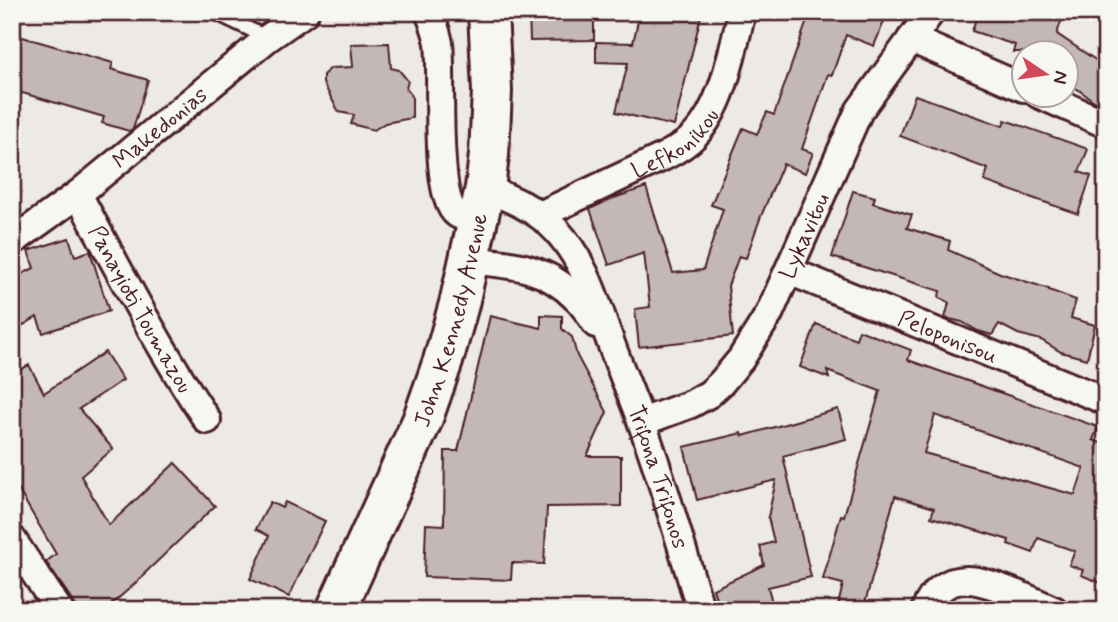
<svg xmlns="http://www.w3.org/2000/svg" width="1118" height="622" font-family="Mynerve,sans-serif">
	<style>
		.building { fill: #c4b7b7; stroke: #4a1f2b; stroke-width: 2; fill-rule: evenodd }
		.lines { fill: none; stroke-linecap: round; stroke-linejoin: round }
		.service-casing { stroke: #4a1f2b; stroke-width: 18 }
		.minor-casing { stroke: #4a1f2b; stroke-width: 32 }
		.primary-casing { stroke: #4a1f2b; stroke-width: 44 }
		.service { stroke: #f6f6f2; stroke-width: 12 }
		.minor { stroke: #f6f6f2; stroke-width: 26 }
		.primary { stroke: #f6f6f2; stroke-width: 38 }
		.labels { text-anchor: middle; stroke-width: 5; stroke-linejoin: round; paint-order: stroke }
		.street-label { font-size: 23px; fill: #4a1f2b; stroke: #f6f6f2 }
	</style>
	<rect width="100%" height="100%" fill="#ece9e6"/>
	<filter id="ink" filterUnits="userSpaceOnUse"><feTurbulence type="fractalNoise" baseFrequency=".0143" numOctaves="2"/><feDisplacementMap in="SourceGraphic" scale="14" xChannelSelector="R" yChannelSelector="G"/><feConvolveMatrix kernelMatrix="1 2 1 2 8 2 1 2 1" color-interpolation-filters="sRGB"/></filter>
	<g filter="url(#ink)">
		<g class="building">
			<polygon points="529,12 594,12 594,40 530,41"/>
			<polygon points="640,12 702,12 674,126 616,112 628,63 596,62 596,42 633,43"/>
			<polygon points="810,12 888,12 874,46 846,35 832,75 828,74 802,149 813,153 805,173 783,164 761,216 746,258 739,256 728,286 733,336 639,347 635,309 650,307 644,253 609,265 590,209 611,199 646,187 673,273 703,270 723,209 711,205 743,128 757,134 767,112 774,115"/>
			<polygon points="978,12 1064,12 1057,34 1106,67 1106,107 1097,103 1066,81 1066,52 1013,52 1015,45 972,31"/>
			<polygon points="12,34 113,63 111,69 148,80 133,129 129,131 102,123 104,117 12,90"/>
			<polygon points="389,43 391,68 399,70 408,81 406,88 412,96 412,118 385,123 374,130 351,124 354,115 339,112 323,83 323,75 331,68 353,67 351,44"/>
			<polygon points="915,95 1003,126 1005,120 1088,149 1079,172 1091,176 1078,214 984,181 988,169 900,136"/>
			<polygon points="853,191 875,197 873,203 912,215 907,228 950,241 948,250 1000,273 1049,289 1049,290 1076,300 1071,318 1095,325 1087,359 1061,352 1041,340 1018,334 999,324 992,335 978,331 962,322 945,318 949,303 939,297 940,291 832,257"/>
			<polygon points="69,238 75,256 90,251 109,311 43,333 37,317 12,332 12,279 34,268 28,251"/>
			<polygon points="541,315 562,316 562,329 572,337 577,356 607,412 587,456 621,456 621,506 547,507 544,564 512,563 511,580 424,577 426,524 444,525 445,451 458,451 490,316 541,328"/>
			<path d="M816,324L856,339L859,330L911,350L908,360L1098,427L1093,440L1106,445V585L1081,575L1083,570L1069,565L1075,551L1038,538L1033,553L1008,544L1009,540L931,517L934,508L895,496L863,610H837L843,584L823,579L841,515L844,516L880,391L827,371L829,378L800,367ZM935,415L1084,468L1075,495L924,453Z"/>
			<polygon points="105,352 123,380 79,409 113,449 81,476 109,525 175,463 215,506 144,574 145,575 105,610 79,610 46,562 56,554 12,479 12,374 29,365 44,393"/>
			<polygon points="838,409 846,439 783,456 811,577 768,587 774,610 720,610 713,589 764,565 760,546 774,542 768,517 776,480 697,500 684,447 742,433 743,436"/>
			<polygon points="270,502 282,508 285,502 325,521 289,597 250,579 269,536 256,529"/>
		</g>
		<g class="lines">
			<g class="service-casing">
				<polyline id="service" points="214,12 268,38"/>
			</g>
			<g class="minor-casing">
				<g id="minor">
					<path d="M429,12C433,22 437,32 439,43C443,76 433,197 457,214C463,218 472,217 478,217"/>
					<polyline points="911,39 1024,88"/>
					<polyline points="1038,94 1106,124"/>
					<path id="s1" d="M485,188C512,199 537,209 557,231C587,264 597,306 612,346C621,371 632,396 641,421C664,483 681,547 701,610"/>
					<path id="s2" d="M78,194C119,271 159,348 207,420"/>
					<path id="s3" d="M540,215L663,157C675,151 686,145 695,135C724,105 732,51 742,12"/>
					<path id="s4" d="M12,242L78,194L268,38L305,12"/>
					<path d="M469,260C511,264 545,266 576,298C584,305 590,315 596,324"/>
					<path id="s5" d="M789,271L1106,401"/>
					<path id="s6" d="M642,422L691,404L709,394L721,383L741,359L769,314L859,111L931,12"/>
					<polyline points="12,539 59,610"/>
					<path d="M925,610C932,592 947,580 966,580C987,579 1033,601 1054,610"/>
				</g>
			</g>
			<g class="primary-casing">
				<g id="primary">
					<path id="s7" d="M336,610L422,421L443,361L459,304L485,188L489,155L492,91L488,12"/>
				</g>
			</g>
			<use href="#service" class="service"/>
			<use href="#minor" class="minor"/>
			<use href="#primary" class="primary"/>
		</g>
	</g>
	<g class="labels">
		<g class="street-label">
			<text dy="8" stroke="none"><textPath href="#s4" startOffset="187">Makedonias</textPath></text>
			<text dy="8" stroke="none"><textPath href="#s3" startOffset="154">Lefkonikou</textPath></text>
			<text dy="8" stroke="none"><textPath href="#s6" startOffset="259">Lykavitou</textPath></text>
			<text dy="8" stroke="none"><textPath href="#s2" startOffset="131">Panayioti Toumazou</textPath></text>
			<text dy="8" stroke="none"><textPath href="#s7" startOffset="313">John Kennedy Avenue</textPath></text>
			<text dy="8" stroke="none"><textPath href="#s5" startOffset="172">Peloponisou</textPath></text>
			<text dy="8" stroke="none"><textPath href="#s1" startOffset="352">Trifona Trifonos</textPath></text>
		</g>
	</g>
	<rect width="1118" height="622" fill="none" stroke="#f6f6f2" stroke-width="42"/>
	<rect x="21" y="21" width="1076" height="580" fill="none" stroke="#4a1f2b" stroke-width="2.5" filter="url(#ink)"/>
	<g transform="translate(1045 74) rotate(103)"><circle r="33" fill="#f6f6f2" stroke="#b1a0a2" stroke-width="2"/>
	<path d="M0-5L12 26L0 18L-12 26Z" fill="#d1495b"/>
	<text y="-10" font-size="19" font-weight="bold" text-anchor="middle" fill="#4a1f2b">N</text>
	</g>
</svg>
